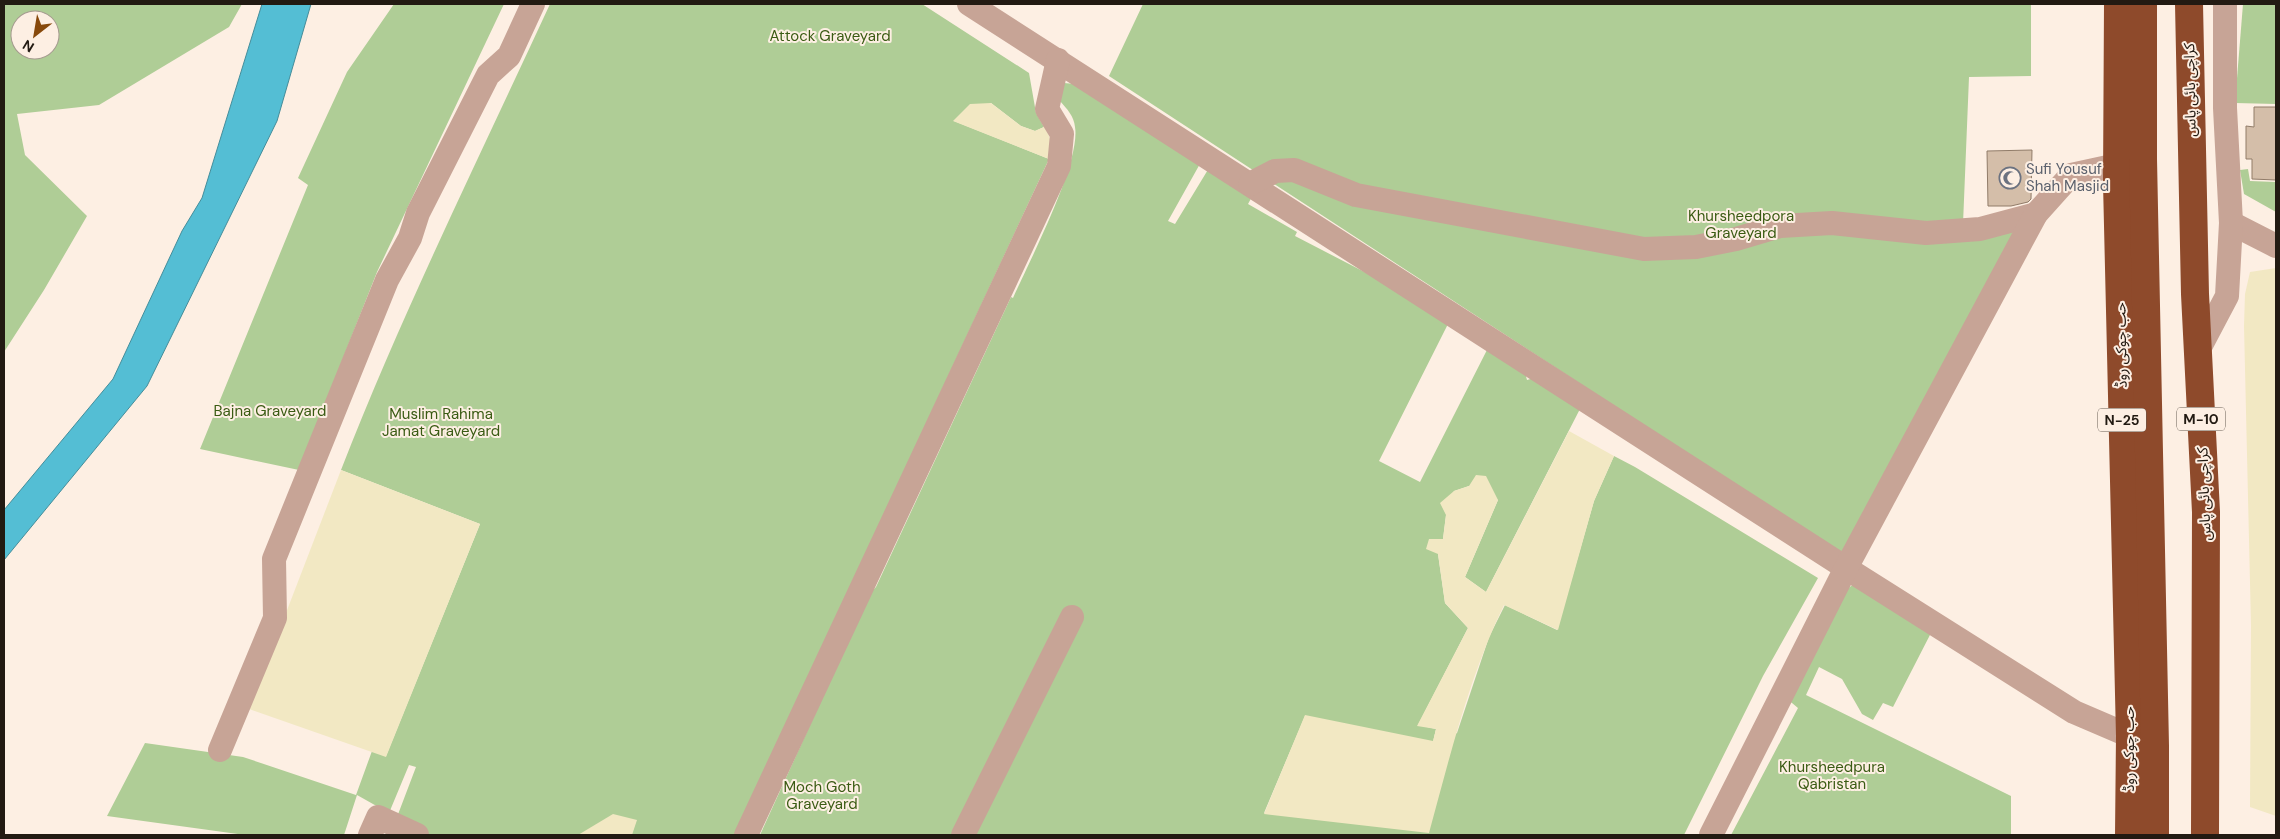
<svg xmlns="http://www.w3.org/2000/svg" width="2280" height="839" font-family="'DM Sans','Noto Sans Arabic',sans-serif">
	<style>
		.green { fill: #afcd96; fill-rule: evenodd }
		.sand { fill: #f2e8c3 }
		.water { fill: #54bed4; stroke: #458d9a }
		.building { fill: #d4bea9; stroke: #917c69 }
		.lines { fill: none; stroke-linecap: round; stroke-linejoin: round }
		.minor { stroke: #c7a496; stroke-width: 24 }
		.highway { stroke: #8e4a2b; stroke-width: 28 }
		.labels { text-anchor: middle; stroke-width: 4; stroke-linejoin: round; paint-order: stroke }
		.shield { fill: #fdefe3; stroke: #645a51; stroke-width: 1 }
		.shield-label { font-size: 14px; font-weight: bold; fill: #221a12 }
		.park-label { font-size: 15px; fill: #3a5b13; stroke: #fdefe3 }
		.street-label { font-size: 15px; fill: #221a12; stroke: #fdefe3 }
		.worship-label { font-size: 15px; fill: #5b616d; stroke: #fdefe3; text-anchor: start }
	</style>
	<rect width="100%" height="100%" fill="#fdefe3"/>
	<g class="green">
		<path d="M4,4H242L229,27L99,105L17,114L25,155L87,216L44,290L4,352ZM20,20H50V50H20Z"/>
		<polygon points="394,4 504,4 377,272 299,470 200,449 308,185 298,178 347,72"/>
		<path d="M550,4H922L1029,73L1036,113L1044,127L1035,131L1021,126L991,103L954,121L1049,159L735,835H417L397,817L416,767L409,765L389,813L357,795L344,835H245L107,816L145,743L243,757L356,795L372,751L386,756L480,524L341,470C403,311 479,158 550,4Z"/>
		<polygon points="1143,4 2031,4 2031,76 1969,77 1963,224 2016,227 1847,558 1109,76"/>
		<polygon points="2243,4 2276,4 2276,104 2235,103"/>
		<path d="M1064,83L1075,84L1201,162L1168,221L1175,224L1209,168L1254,193L1248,204L1297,232L1295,236L1378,279L1449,322L1379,461L1420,482L1489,346L1524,369L1527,380L1537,377L1581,407L1486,592L1465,577L1498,500L1469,486L1454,491L1446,515L1443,539L1438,554L1445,603L1468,628L1418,725L1436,729L1433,742L1305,716L1264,813L1457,733L1489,637L1505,605L1557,630L1594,501L1614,456L1635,467L1818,578L1763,676L1684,835H760L870,593L876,587L1011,297L1013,298C1029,262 1081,162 1075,127C1074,116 1067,109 1060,101Z"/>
		<polygon points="2248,169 2250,181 2276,182 2276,212 2244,194 2240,170"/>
		<polygon points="1854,584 1932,631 1893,707 1883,703 1873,720 1862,714 1842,679 1819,667 1806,695 2011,796 2011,835 1731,835 1798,708 1786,698 1840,594"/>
	</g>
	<g class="sand">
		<path d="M991,103L1021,126L1035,131L1044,127C1052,137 1051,147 1049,159L953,121L970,104Z"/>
		<polygon points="2276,268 2276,816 2250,807 2251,625 2244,326 2245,294 2250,272"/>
		<path d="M1569,431L1614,456L1594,501L1558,630L1504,605C1469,677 1450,756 1429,833L1264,814L1305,715L1433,741L1436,729L1417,726L1468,628L1445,603L1438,554L1426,549L1429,539H1443L1446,515L1440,503L1454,491L1469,486L1476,475L1486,476L1498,500L1465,577L1486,592Z"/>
		<polygon points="341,470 480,524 386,757 249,709"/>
		<polygon points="613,814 637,820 632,835 578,835"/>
	</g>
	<polygon class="water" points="262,4 311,4 277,121 147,386 4,560 4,510 113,379 182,231 202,198"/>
	<g class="building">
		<polygon points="2254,107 2276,107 2276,180 2252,179 2252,159 2246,159 2246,126 2254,127"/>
		<polygon points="2032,150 2031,199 2028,202 2011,206 1988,206 1987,151"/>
	</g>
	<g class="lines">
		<g class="minor">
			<polyline points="969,4 1846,568 2074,712 2130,736"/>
			<polyline points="1250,184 1275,171 1294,170 1356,195 1644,249 1696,247 1736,239 1780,226 1832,223 1926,233 1980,229 2036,214"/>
			<polyline points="2231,223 2276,246"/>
			<polyline points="2198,351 2227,296 2231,223 2225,108 2225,4"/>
			<polyline points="220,750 275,618 274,559 387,280 410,238 418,213 488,75 509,56 533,4"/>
			<polyline points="370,835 378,817 417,835"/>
			<polyline points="746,835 1059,166 1062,134 1047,109 1058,60"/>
			<polyline points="963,835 1072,617"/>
			<polyline points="1711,835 1846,568 2036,214 2071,175 2117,165"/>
		</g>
		<g class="highway">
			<polyline points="2118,4 2117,183 2130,736 2129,835"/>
			<polyline points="2143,4 2143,159 2155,746 2155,835"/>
			<polyline points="2189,4 2195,294 2206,512 2205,835"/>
		</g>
	</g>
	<defs>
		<g id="mosque-ring" transform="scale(1.125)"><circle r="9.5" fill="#fdefe3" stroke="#6b7280" stroke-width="1.5"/><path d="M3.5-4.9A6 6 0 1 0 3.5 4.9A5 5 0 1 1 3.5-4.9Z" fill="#6b7280"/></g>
	</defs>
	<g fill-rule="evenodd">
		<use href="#mosque-ring" x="2010" y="178"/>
	</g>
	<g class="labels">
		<g class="shield">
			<rect x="2177" y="407.5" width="48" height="23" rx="4"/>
			<rect x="2098" y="408.5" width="48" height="23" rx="4"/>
		</g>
		<g class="shield-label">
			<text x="2201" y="424">M-10</text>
			<text x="2122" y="425">N-25</text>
		</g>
		<g class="park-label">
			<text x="830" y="41">Attock Graveyard</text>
			<text x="1741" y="221">Khursheedpora<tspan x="1741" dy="17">Graveyard</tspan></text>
			<text x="270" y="416">Bajna Graveyard</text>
			<text x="441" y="419">Muslim Rahima<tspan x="441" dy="17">Jamat Graveyard</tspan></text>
			<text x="1832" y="772">Khursheedpura<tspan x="1832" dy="17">Qabristan</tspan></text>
			<text x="822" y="792">Moch Goth<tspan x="822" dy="17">Graveyard</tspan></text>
		</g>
		<g class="street-label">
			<text transform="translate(2190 90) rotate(-91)" y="5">کراچی بائی پاس</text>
			<text transform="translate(2121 345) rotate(-91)" y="5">حب چوکی روڈ</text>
			<text transform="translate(2204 494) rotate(-92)" y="5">کراچی بائی پاس</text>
			<text transform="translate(2129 749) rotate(-90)" y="5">حب چوکی روڈ</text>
		</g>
		<g class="worship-label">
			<text x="2026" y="174">Sufi Yousuf<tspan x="2026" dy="17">Shah Masjid</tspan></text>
		</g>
	</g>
	<rect width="2280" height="839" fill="none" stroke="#221a12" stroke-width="10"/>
	<g transform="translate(35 35) rotate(211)"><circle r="24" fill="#fdefe3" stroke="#a59a8f"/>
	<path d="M0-4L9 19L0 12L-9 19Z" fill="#87490b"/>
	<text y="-8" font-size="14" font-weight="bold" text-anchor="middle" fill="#221a12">N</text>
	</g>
</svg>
